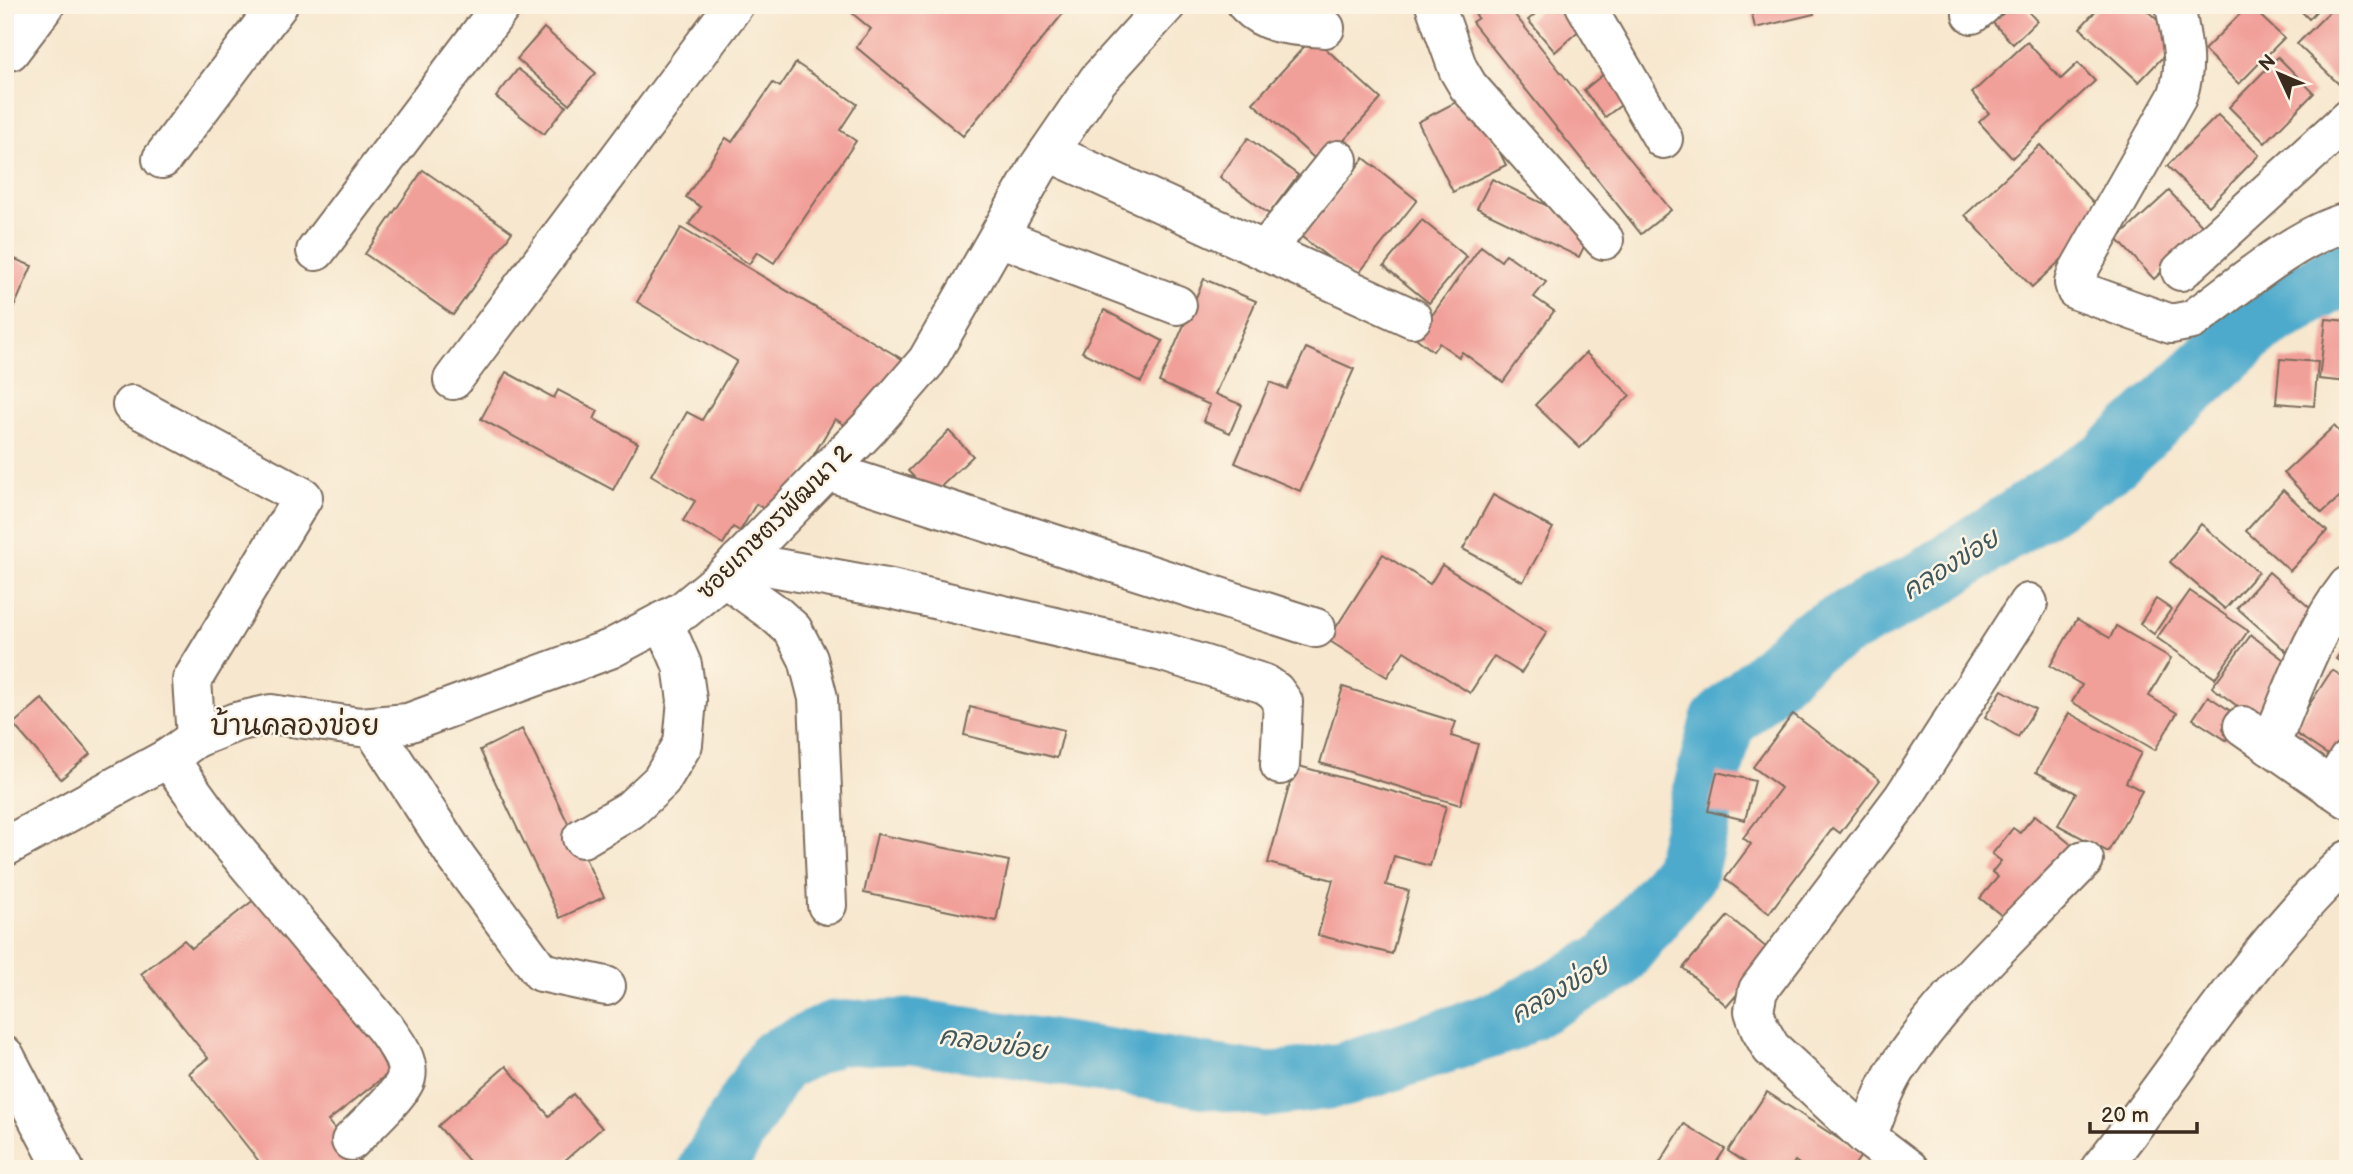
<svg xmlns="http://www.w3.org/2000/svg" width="2353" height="1174" font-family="'Balsamiq Sans','Playpen Sans Thai',sans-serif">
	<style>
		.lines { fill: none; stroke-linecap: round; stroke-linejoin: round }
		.river { stroke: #4eaacc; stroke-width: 65 }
		.building { fill: #f19f99 }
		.minor-casing { stroke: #7d6c5c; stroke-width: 42 }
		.minor { stroke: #fff; stroke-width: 38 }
		.labels { text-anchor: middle; stroke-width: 5; stroke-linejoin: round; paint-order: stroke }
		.street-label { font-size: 24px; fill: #3b2a1e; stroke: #fcf5e5 }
		.water-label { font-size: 26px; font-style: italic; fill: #42575b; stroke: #fcf5e5 }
		.quarter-label { font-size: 28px; fill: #3b2a1e; stroke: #fcf5e5 }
	</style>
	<rect width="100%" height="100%" fill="#fcf5e5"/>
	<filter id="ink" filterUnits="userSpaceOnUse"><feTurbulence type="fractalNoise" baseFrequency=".0143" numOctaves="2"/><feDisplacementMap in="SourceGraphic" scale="14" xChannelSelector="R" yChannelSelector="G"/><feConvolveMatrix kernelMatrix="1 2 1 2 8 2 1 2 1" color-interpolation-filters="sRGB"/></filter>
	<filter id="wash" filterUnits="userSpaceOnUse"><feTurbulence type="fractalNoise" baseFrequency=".00686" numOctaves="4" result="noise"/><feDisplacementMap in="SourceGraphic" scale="28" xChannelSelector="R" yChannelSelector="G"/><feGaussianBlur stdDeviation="1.57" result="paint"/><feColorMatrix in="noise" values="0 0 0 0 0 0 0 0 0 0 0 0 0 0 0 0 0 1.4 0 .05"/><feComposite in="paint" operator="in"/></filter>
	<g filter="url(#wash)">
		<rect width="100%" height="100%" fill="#f7e7ce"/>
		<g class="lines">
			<polyline class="river" points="711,1169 776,1061 834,1033 913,1031 1267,1085 1343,1075 1505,1021 1612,962 1685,872 1722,723 1809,643 1928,580 2107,462 2257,323 2348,270"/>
		</g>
		<g id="blocks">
			<g class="building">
				<polygon points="861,5 1070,5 963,136 856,47 871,29 853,14"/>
				<polygon points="1477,5 1507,5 1671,210 1641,234 1472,22 1478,18 1472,9"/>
				<polygon points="1546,5 1570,5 1586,24 1555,52 1528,20"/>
				<polygon points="1750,5 1812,5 1814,14 1755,28"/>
				<polygon points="2012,5 2022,5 2037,21 2013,44 1993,23"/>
				<polygon points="2101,5 2141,5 2179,40 2139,82 2080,28"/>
				<polygon points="2249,5 2284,38 2239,84 2204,50"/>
				<polygon points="2295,5 2322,5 2309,19"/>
				<polygon points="2336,5 2348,15 2348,85 2344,89 2297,44"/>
				<polygon points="544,28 596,73 569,104 517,59"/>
				<polygon points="1313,37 1381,99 1322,165 1253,103"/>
				<polygon points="2027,42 2061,79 2078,63 2095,81 2012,158 1979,122 1989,113 1972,93"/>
				<polygon points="2278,57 2314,93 2265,143 2229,107"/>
				<polygon points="796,63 857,104 840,130 856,141 774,263 757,252 749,264 689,224 701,207 686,197 726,138 732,142 773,83 780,87"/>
				<polygon points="518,69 566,106 544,134 496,97"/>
				<polygon points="1610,69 1632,97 1605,117 1584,90"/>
				<polygon points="1471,94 1506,165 1453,192 1418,122"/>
				<polygon points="2218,115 2259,155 2209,206 2167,166"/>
				<polygon points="1248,138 1298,175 1269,214 1220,177"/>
				<polygon points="2040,145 2107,217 2032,287 1965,215"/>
				<polygon points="1364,158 1417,200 1355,278 1302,237"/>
				<polygon points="423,170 512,232 453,315 365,254"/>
				<polygon points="1492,179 1593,228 1579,257 1477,208"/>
				<polygon points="2169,191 2206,230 2154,279 2117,239"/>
				<polygon points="1422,220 1467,257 1429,303 1384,266"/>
				<polygon points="681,228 902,359 858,433 835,419 777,517 756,504 740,531 733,527 723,544 683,521 695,501 651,475 687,412 702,420 737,361 637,302"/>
				<polygon points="1481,246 1501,261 1506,254 1546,282 1534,297 1554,311 1503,382 1462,352 1459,357 1439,343 1433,351 1416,338"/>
				<polygon points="5,255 32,266 5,328"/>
				<polygon points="1204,279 1256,301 1215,394 1242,405 1230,433 1203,421 1210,405 1159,382"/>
				<polygon points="1104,310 1163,341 1141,382 1082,352"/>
				<polygon points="2326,319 2348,321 2348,382 2319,379"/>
				<polygon points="1306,348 1354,369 1300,491 1235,463 1270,382 1287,389"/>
				<polygon points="1586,353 1630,395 1580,448 1535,405"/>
				<polygon points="2280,359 2318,362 2314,406 2276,403"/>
				<polygon points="506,372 554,398 558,390 598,411 594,419 638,443 613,490 481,419"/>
				<polygon points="2334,426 2348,441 2348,489 2322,513 2284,473"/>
				<polygon points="949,431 973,456 932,495 908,471"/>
				<polygon points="2283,490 2327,531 2290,571 2246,531"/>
				<polygon points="1493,495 1553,528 1523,582 1463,549"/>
				<polygon points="2201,524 2258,572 2225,609 2170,562"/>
				<polygon points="1383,554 1430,584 1442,565 1547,632 1521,673 1494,656 1470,693 1404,651 1387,677 1328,640"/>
				<polygon points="2269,572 2319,616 2287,652 2237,608"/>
				<polygon points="2190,591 2248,631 2215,678 2157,638"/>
				<polygon points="2156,599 2171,609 2154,634 2140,624"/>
				<polygon points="2077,619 2110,638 2116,626 2171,658 2149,696 2177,713 2155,750 2072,702 2082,685 2050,666"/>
				<polygon points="2251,635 2300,672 2261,724 2212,687"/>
				<polygon points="2348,641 2348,666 2336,659"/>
				<polygon points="2332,670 2348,680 2348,738 2334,759 2292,731"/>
				<polygon points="1343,687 1456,722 1451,736 1478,744 1460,805 1320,763"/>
				<polygon points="2002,690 2035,709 2018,737 1985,717"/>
				<polygon points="2208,696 2240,717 2226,740 2193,719"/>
				<polygon points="42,699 90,754 61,779 13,724"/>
				<polygon points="970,707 1064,730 1057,758 964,735"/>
				<polygon points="2069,713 2141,753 2126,782 2142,791 2108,852 2058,825 2076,793 2036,772"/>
				<polygon points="1793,714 1880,780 1840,833 1833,828 1769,913 1725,879 1751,844 1743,838 1781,788 1753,767"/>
				<polygon points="522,729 604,897 560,918 480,750"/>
				<polygon points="1295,765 1446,806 1430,866 1394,856 1386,885 1409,891 1392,954 1318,935 1333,880 1268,863"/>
				<polygon points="1717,772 1755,781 1745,820 1708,811"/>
				<polygon points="2035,815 2079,851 2017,928 1980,898 1998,877 1992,872 2001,861 1992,854 2013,828 2020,833"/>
				<polygon points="877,834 1009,861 996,921 864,893"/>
				<polygon points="264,892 400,1064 328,1121 366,1169 265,1169 189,1073 208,1058 141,974 184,940 192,948"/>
				<polygon points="1728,916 1773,953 1727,1006 1683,968"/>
				<polygon points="506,1066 549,1116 573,1094 602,1128 555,1169 476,1169 438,1126"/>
				<polygon points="1767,1092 1862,1154 1852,1169 1806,1169 1795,1161 1790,1169 1755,1169 1728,1151"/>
				<polygon points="1684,1124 1725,1149 1712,1169 1656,1169"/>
			</g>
		</g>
	</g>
	<g filter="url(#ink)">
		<use href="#blocks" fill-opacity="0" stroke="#7d6c5c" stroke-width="2"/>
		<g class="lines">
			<g class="minor-casing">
				<g id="minor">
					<path d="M1247,5C1268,27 1297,26 1325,28"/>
					<polyline points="1435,5 1458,69 1468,86 1604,240"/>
					<polyline points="1585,5 1663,139"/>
					<path d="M2175,5C2181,40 2189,63 2177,97L2077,273L2074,283L2076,290L2171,324L2192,320C2235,289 2297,235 2348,222"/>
					<polyline points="1972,14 1983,5"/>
					<polyline points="10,51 45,5"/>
					<polyline points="1049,152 1412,318"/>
					<polyline points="162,159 278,5"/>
					<polyline points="999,237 1177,305"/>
					<polyline points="316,251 502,5"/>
					<polyline points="1265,251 1338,160"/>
					<polyline points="2181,271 2348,119"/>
					<polyline points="453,380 734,5"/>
					<polyline points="132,405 303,497 192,680 196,738"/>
					<polyline points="827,471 1316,628"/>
					<polyline points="739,561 891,589 1163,652 1265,684 1275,691 1283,702 1280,765"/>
					<polyline points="724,577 774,613 793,630 808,659 818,698 827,905"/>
					<polyline points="2243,726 2348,799"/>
					<polyline points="372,727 457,858 541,972 606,986"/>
					<path d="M2270,745C2293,692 2312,632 2348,586"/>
					<path d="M168,758L225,837L385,1028C395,1042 410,1060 406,1078C403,1092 362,1129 351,1141"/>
					<polyline points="2331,788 2348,760"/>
					<polyline points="582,838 630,810 661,781 683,744 687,700 682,665 663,621"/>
					<polyline points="5,847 168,758 196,738 236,722 271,714 360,727 408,723 610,649 684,610 724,577 827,471 869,428 927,361 1037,169 1098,80 1166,5"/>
					<polyline points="5,1056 64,1169"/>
					<path d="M1867,1137C1877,1112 1885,1085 1900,1064C1950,990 2023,924 2084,860"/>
					<polyline points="1909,1169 1867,1137 1771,1048 1760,1029 1754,1011 1758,990 1903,798 2028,603"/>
					<path d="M2100,1169C2183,1066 2250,951 2348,860"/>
				</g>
			</g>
			<use href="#minor" class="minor"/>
		</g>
	</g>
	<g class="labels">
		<g class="street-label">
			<text transform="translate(774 522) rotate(-45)" y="8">ซอยเกษตรพัฒนา 2</text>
		</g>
		<g class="water-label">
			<text transform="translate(1950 564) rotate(-32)" y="9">คลองข่อย</text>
			<text transform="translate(1559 989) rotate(-30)" y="9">คลองข่อย</text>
			<text transform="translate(993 1043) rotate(9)" y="9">คลองข่อย</text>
		</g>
		<g class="quarter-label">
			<text x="295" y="735">บ้านคลองข่อย</text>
		</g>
	</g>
	<rect width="2353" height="1174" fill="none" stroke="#fcf5e5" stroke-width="28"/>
	<g transform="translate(2279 74) rotate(314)" stroke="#fcf5e5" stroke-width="5" paint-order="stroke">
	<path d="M0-5L12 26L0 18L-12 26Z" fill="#3b2a1e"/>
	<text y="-10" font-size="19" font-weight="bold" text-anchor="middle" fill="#3b2a1e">N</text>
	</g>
	<path d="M2090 1122v10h107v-10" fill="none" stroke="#3b2a1e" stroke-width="3.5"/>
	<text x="2101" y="1122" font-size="21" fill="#3b2a1e" stroke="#fcf5e5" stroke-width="5" paint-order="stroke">20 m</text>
</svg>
